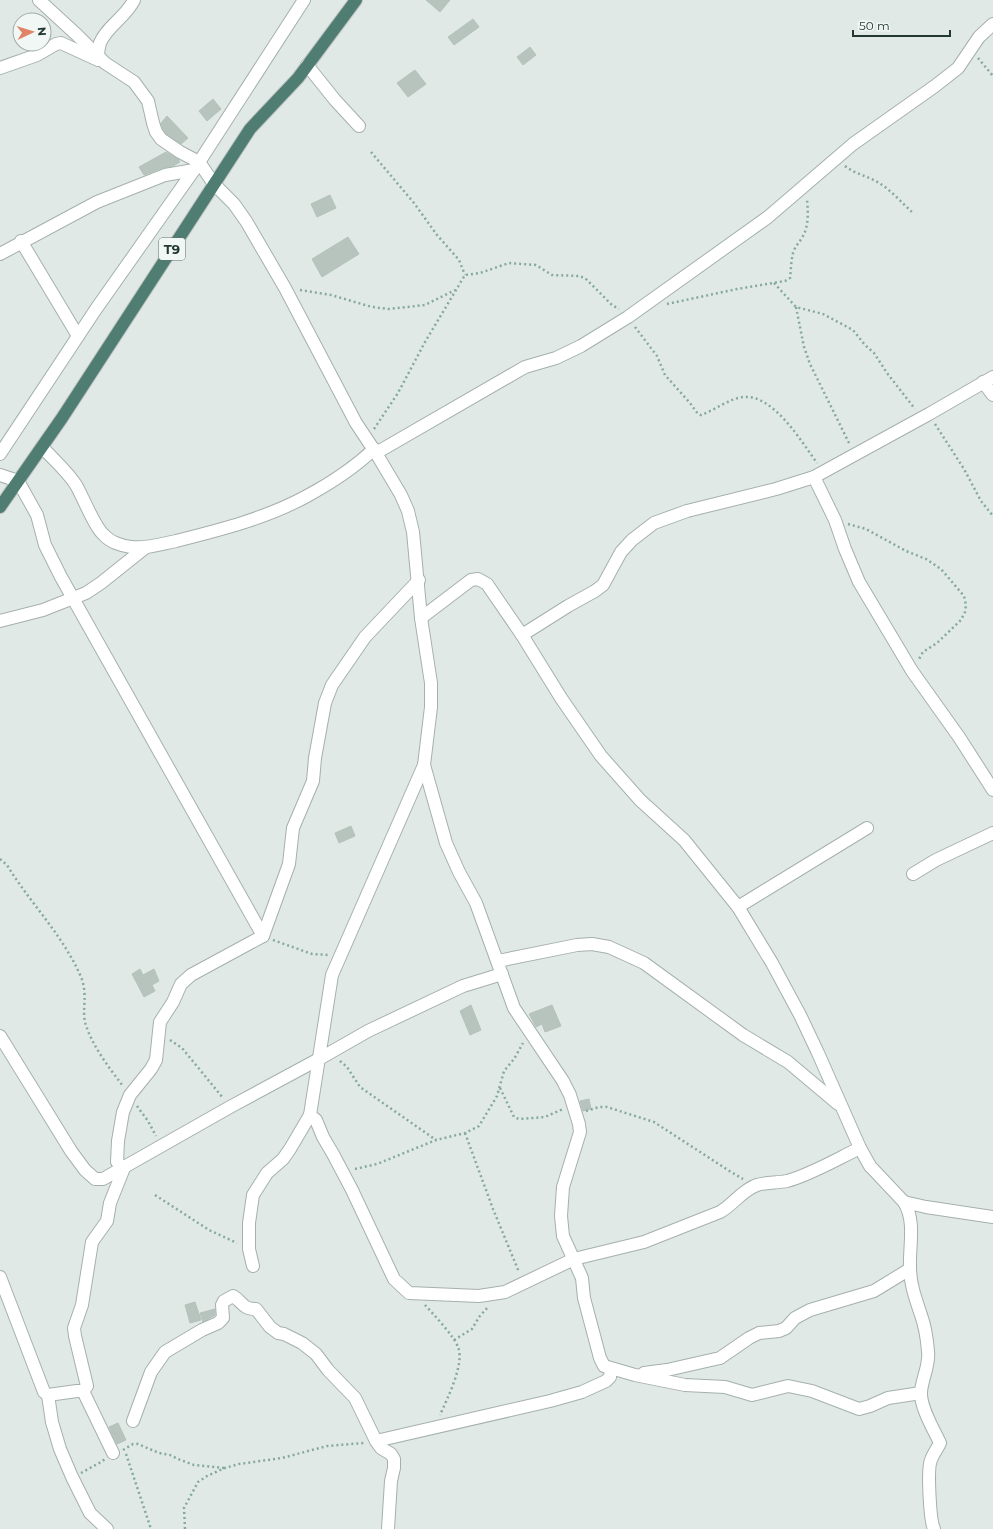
<svg xmlns="http://www.w3.org/2000/svg" width="993" height="1529" font-family="Montserrat,sans-serif">
	<style>
		.building { fill: #b7c4be; stroke: #b4c2bc }
		.lines { fill: none; stroke-linecap: round; stroke-linejoin: round }
		.minor-casing { stroke: #a5b0ac; stroke-width: 14 }
		.trunk-casing { stroke: #bdc3c2; stroke-width: 14 }
		.path { stroke: #85a99e; stroke-width: 2.5; stroke-dasharray: 2 3; stroke-linecap: butt }
		.minor { stroke: #fff; stroke-width: 12 }
		.trunk { stroke: #4f7d72; stroke-width: 12 }
		.labels { text-anchor: middle; stroke-width: 3; stroke-linejoin: round; paint-order: stroke }
		.shield { fill: #f1f7f4; stroke: #62716c; stroke-width: 1 }
		.shield-label { font-size: 13px; font-weight: bold; fill: #243832 }
	</style>
	<rect width="100%" height="100%" fill="#e1e9e6"/>
	<g class="building">
		<polygon points="426,0 450,0 440,12"/>
		<polygon points="473,19 479,27 454,45 448,37"/>
		<polygon points="530,47 536,55 523,65 517,57"/>
		<polygon points="415,70 426,84 408,97 397,83"/>
		<polygon points="213,99 221,109 207,121 199,111"/>
		<polygon points="167,116 188,138 181,144 166,134 163,129 161,123"/>
		<polygon points="166,152 178,159 180,162 173,166 162,168 144,175 139,167"/>
		<polygon points="330,195 336,208 317,217 311,204"/>
		<polygon points="348,237 359,254 322,277 312,259"/>
		<polygon points="351,826 355,836 339,843 335,833"/>
		<polygon points="140,969 143,975 154,969 159,981 152,985 155,991 144,997 132,974"/>
		<polygon points="471,1005 481,1030 470,1035 460,1011"/>
		<polygon points="552,1005 561,1026 545,1032 542,1024 536,1027 529,1014"/>
		<polygon points="589,1099 591,1109 583,1111 580,1101"/>
		<polygon points="195,1302 201,1320 190,1323 185,1305"/>
		<polygon points="215,1309 215,1315 203,1322 200,1313"/>
		<polygon points="118,1423 126,1440 117,1444 109,1427"/>
	</g>
	<g class="lines">
		<g class="minor-casing">
			<g id="minor">
				<path d="M39,0L77,35L105,63L134,82L148,101L153,123L156,132L161,139L180,152L199,162L214,184L234,204L246,221L285,288L356,423L376,453L401,495L408,511L413,532L421,618L431,683V707L424,765L332,975L310,1115L316,1120L323,1137L333,1154L352,1190L394,1279L409,1293L479,1296L505,1292L574,1259L644,1242L720,1212C733,1205 742,1190 757,1185C766,1182 777,1183 787,1181C810,1175 837,1159 860,1148"/>
				<path d="M98,56C98,52 99,47 100,43C107,26 126,17 134,0"/>
				<polyline points="307,65 335,100 359,126"/>
				<polyline points="0,68 37,55 56,44 61,43 98,60"/>
				<polyline points="21,241 78,336"/>
				<polyline points="0,254 97,202 165,175 194,170"/>
				<polyline points="983,382 993,395"/>
				<path d="M42,447C53,459 67,471 76,485C83,497 95,528 104,535C110,542 122,546 131,547C146,549 161,544 176,541C220,530 267,518 307,496C331,483 354,468 374,449"/>
				<polyline points="376,453 525,367 556,358 581,346 628,317 768,217 853,144 935,86 958,68 979,37 993,24"/>
				<polyline points="0,454 96,309 194,170 304,0"/>
				<polyline points="0,475 18,481 37,515 45,545 61,577 263,936"/>
				<polyline points="814,477 835,520 845,549 859,582 912,671 959,737 993,790"/>
				<path d="M421,618L471,580L478,579L487,584L522,635L561,698L601,756L640,800L684,840L738,907L772,963L800,1015L818,1053L860,1148L870,1166L904,1202C916,1221 909,1246 910,1268C910,1284 916,1300 921,1315C925,1326 927,1339 928,1351C930,1365 922,1378 921,1392C920,1407 934,1430 940,1443C937,1449 933,1454 931,1460C927,1469 930,1521 934,1529"/>
				<polyline points="0,621 43,610 86,593 101,583 146,547"/>
				<polyline points="522,635 568,606 595,591 603,585 621,552 632,540 654,523 687,511 776,489 814,477 929,414 993,377"/>
				<polyline points="424,765 446,843 459,872 476,903 514,1008 563,1081 570,1095 579,1124 580,1132 563,1187 561,1216 563,1236 582,1278 584,1298 600,1358 604,1366 635,1375 685,1385 725,1387 752,1395 788,1386 812,1391 859,1409 870,1406 888,1398 921,1393"/>
				<polyline points="913,874 936,860 993,833"/>
				<polyline points="738,907 867,828"/>
				<polyline points="498,961 577,945 592,944 609,947 644,963 743,1035 788,1062 838,1104"/>
				<polyline points="0,1036 71,1151 85,1170 95,1179 103,1179 230,1107 319,1059 368,1031 463,986 502,974"/>
				<polyline points="904,1202 926,1207 993,1217"/>
				<polyline points="253,1266 249,1249 249,1223 253,1195 267,1173 283,1159 290,1149 310,1115"/>
				<polyline points="0,1277 44,1392 48,1395 77,1391 83,1391"/>
				<polyline points="644,1373 667,1370 720,1358 749,1338 759,1333 779,1331 786,1328 795,1318 810,1310 874,1291 910,1269"/>
				<polyline points="48,1395 52,1422 60,1449 72,1477 90,1513 107,1529"/>
				<path d="M133,1421L151,1372L165,1352L202,1330L218,1323L223,1318L222,1305L224,1301L233,1296C243,1302 242,1309 256,1309L270,1327L278,1333L284,1334L302,1343L316,1354L328,1370L355,1398L376,1441L381,1448L391,1454L394,1459V1468L391,1481L388,1529"/>
				<polyline points="376,1441 550,1401 582,1392 606,1381 610,1377 611,1369"/>
				<polyline points="113,1453 83,1391 87,1386 75,1336 74,1328 82,1305 92,1242 107,1221 110,1203 124,1168 117,1162 118,1141 123,1112 130,1095 151,1069 156,1060 160,1022 173,1002 181,984 191,975 263,936 289,864 293,828 313,781 315,758 325,703 332,685 365,637 419,580"/>
			</g>
		</g>
		<g class="trunk-casing">
			<polyline id="trunk" points="0,507 62,418 250,129 298,78 356,0"/>
		</g>
		<g class="path">
			<polyline points="978,58 993,76"/>
			<polyline points="371,152 414,203 437,235 459,260 465,275"/>
			<path d="M845,166C855,174 868,176 879,183C891,190 902,203 912,212"/>
			<polyline points="774,283 796,307 823,314 853,330 865,345 874,353 887,373 915,409"/>
			<polyline points="300,290 331,295 372,307 389,309 425,305 455,290"/>
			<path d="M667,304L737,289L785,281L790,278C791,270 791,261 793,253C795,246 800,242 803,236C809,225 808,211 807,199"/>
			<polyline points="796,307 804,347 810,364 850,445"/>
			<path d="M635,327L657,356L665,375L690,403L698,414L701,415C715,410 730,398 744,397C774,395 801,441 817,463"/>
			<polyline points="935,424 964,469 981,501 993,516"/>
			<polyline points="374,429 398,393 425,342 465,275 480,273 509,263 536,265 552,275 579,276 585,278 612,305 619,309"/>
			<polyline points="848,524 866,529 906,551 926,559 941,569 964,596 966,605 965,612 961,620 937,643 923,652 919,659"/>
			<path d="M0,859L7,865C30,903 63,935 81,977C88,994 82,1008 85,1022C91,1044 109,1068 123,1086"/>
			<polyline points="273,940 312,954 329,955"/>
			<polyline points="170,1040 182,1048 223,1098"/>
			<polyline points="340,1061 347,1067 360,1087 436,1140"/>
			<polyline points="500,1088 514,1117 519,1119 545,1117 563,1109"/>
			<polyline points="137,1106 148,1121 156,1136"/>
			<polyline points="586,1111 599,1107 607,1107 654,1122 731,1172 743,1179"/>
			<polyline points="465,1133 493,1209 519,1272"/>
			<polyline points="355,1169 377,1164 436,1140 465,1133 479,1126 497,1096 504,1071 514,1059 523,1043"/>
			<polyline points="155,1195 209,1230 237,1243"/>
			<path d="M425,1305C434,1315 454,1336 458,1347C465,1364 447,1399 440,1415"/>
			<polyline points="454,1340 472,1329 479,1317 488,1307"/>
			<polyline points="123,1450 133,1444 138,1444 159,1453 170,1455 178,1459 194,1465 225,1468"/>
			<polyline points="126,1454 151,1529"/>
			<polyline points="81,1473 101,1462 105,1459"/>
			<polyline points="185,1529 184,1508 198,1482 207,1476 225,1468 239,1464 282,1458 327,1446 364,1443"/>
		</g>
		<use href="#minor" class="minor"/>
		<use href="#trunk" class="trunk"/>
	</g>
	<g class="labels">
		<rect class="shield" x="159" y="238" width="26" height="22" rx="3"/>
		<g class="shield-label">
			<text x="172" y="254">T9</text>
		</g>
	</g>
	<g transform="translate(32 32) rotate(86)"><circle r="19" fill="#f1f7f4" stroke="#9faba6"/>
	<path d="M0-3L7 15L0 10L-7 15Z" fill="#e08468"/>
	<text y="-6" font-size="11" font-weight="bold" text-anchor="middle" fill="#243832">N</text>
	</g>
	<path d="M853 30v6h97v-6" fill="none" stroke="#243832" stroke-width="2"/>
	<text x="859" y="30" font-size="12" fill="#243832" stroke="#f1f7f4" stroke-width="3" paint-order="stroke">50 m</text>
</svg>
